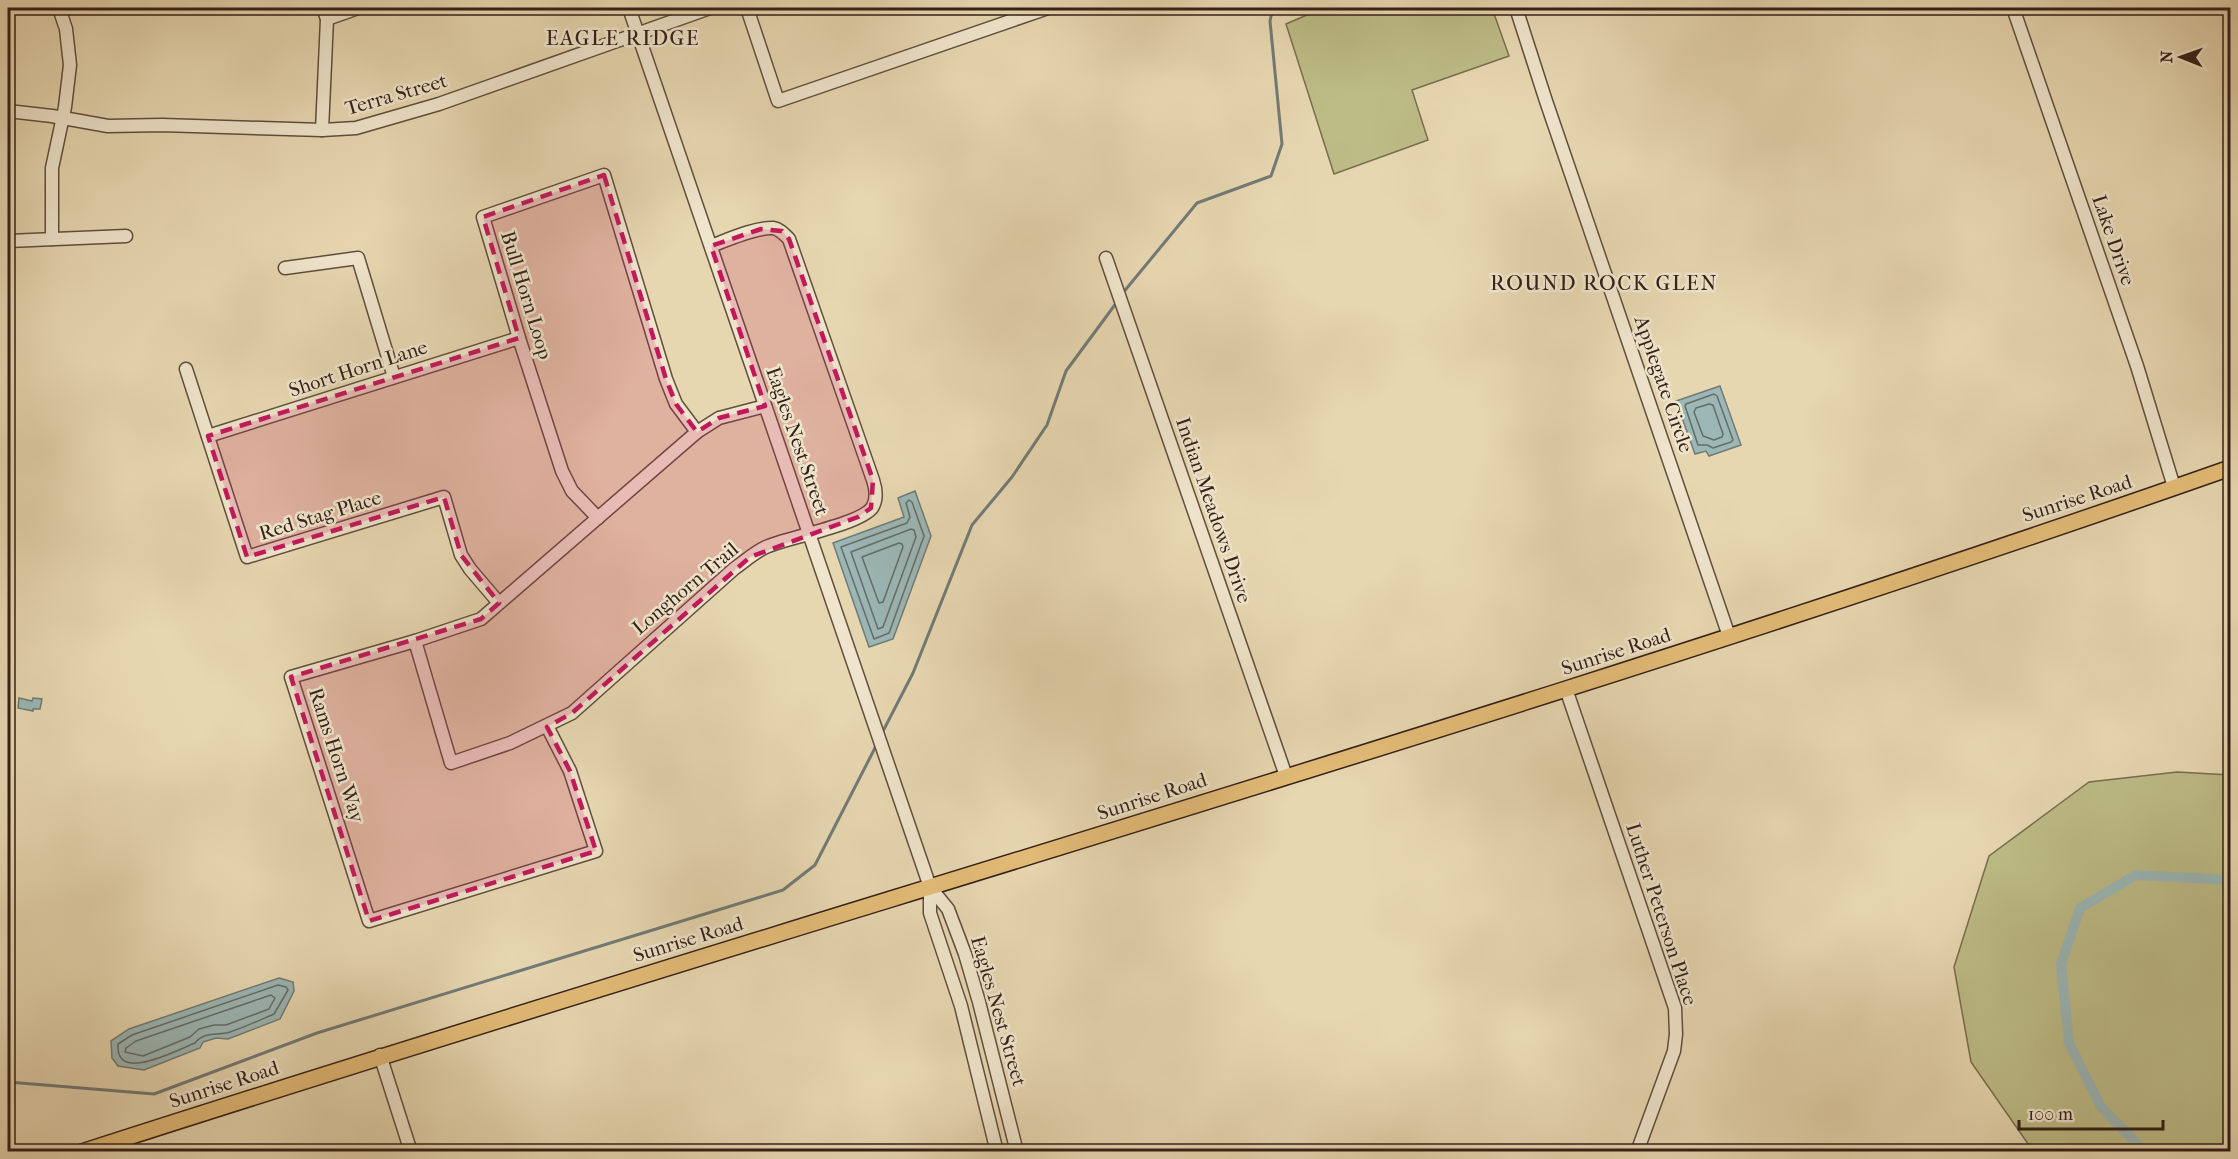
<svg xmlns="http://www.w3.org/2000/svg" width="2238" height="1159" font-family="'IM FELL French Canon',serif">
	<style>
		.green { fill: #bdbc87; stroke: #786e50; stroke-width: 1.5 }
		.water { fill: #9bb7b6; stroke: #717b77; stroke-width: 1.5 }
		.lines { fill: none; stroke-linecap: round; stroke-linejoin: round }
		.shore { stroke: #676c67; stroke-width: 1.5 }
		.stream { stroke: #717b77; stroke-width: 3 }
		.canal { stroke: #9bb7b6; stroke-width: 10 }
		.minor-casing { stroke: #604e3e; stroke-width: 15 }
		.major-casing { stroke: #332018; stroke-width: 18 }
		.minor { stroke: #efe5cc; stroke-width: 12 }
		.major { stroke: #e4bc78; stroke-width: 15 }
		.marked { fill: #c2185b; fill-opacity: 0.2; stroke: #c2185b; stroke-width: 4.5; stroke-dasharray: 12 8; stroke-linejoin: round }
		.labels { text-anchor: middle; stroke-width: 5; stroke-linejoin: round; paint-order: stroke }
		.street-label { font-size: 20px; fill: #332018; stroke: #efe5cc }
		.neighbourhood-label { font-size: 21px; letter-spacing: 1.5px; fill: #332018; stroke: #efe5cc }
	</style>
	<rect width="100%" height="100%" fill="#e7d7b1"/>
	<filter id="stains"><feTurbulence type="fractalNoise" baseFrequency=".00333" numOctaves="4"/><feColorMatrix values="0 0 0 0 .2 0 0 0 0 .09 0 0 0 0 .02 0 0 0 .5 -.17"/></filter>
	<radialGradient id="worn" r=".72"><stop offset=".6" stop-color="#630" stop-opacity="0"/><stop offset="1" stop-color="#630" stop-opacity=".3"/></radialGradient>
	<g class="green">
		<polygon points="1323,8 1492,8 1509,56 1412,90 1428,140 1334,174 1286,24"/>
		<polygon points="2177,772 2230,775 2230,1151 2033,1151 1971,1062 1954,967 1989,856 2089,782"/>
	</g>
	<g class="water">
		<polygon points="1720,386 1741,445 1709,456 1706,451 1695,454 1676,401"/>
		<polygon points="915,491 931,536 893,639 869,647 833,543 904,517 898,498"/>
		<polygon points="19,698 32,701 33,698 42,699 40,709 33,709 33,711 18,708"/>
		<polygon points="279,978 293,982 294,991 280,1019 228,1039 216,1038 203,1042 200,1048 144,1070 118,1066 112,1058 111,1041 129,1029"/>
	</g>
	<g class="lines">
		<g class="shore">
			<polygon points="1714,394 1717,396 1733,440 1731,442 1713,448 1707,445 1698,445 1685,406 1686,404"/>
			<polygon points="1709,404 1713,405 1723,434 1722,437 1714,440 1703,436 1694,412 1696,408"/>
			<polygon points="909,500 912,502 924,536 889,633 874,639 841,547 907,523 910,517 906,503"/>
			<polygon points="911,529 914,530 916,537 883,627 878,629 851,552"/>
			<polygon points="899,543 902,544 903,547 883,602 879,603 862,557"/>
			<path d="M278,985L286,987L288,990L274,1014C260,1020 245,1027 230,1032C217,1036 204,1031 195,1043C177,1050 115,1084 118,1044L132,1035Z"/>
			<polygon points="271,995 275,998 269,1009 226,1025 214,1025 199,1029 190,1037 143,1056 125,1052 126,1048 136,1041"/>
		</g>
		<g class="stream">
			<polyline points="1122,294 1197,203 1271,176 1282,144 1270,21 1273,8"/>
			<polyline points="881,735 913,673 972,525 1012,477 1047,425 1066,371 1117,302"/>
			<polyline points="8,1082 154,1094 317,1033 783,890 815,865 877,744"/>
		</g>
		<polyline class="canal" points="2145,1152 2101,1107 2069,1043 2061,964 2080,908 2136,875 2230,880"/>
		<g class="minor-casing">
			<g id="minor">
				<polyline points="629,8 930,887 930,913 961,1006 997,1152"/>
				<polyline points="747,8 778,101 1048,8"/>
				<polyline points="1516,8 1546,101 1729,636"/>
				<polyline points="2013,8 2137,366 2174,487"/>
				<polyline points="327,19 358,8"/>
				<polyline points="8,111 52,116 108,126 162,125 322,130 356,128 439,104 710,8"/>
				<polyline points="322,130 327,19 323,8"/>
				<polyline points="52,239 52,168 65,107 70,65 66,29 59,8"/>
				<polyline points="8,241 126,236"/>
				<polyline points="1106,258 1286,776"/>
				<polyline points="285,268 358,258 394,377"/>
				<polyline points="186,369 247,557 444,497 461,555 470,569 499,603"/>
				<polyline points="208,436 519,338"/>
				<polyline points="598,518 572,491 562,471 519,338 483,217 604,175 666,379 676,404 697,432"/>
				<path d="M415,641L451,763L510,743L572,713L735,568C745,561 755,552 766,547C789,537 858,525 872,508C877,500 876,489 873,480L789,239C784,234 780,229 773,228C756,227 727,240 711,246"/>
				<polyline points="1566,689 1675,1008 1676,1034 1674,1051 1637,1152"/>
				<polyline points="547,726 570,771 596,851 369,921 291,677 415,641 481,619 697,432 719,418 765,406"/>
				<polyline points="930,887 948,909 965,954 979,1002 1017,1152"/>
				<polyline points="380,1055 411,1152"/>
			</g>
		</g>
		<g class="major-casing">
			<path id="major" d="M82,1152C797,921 1521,717 2230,468"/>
		</g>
		<use href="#minor" class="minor"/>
		<use href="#major" class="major"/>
	</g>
	<path class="marked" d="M604,175L666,379L676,404L697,432L719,418L765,406L711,246L761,229L782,231L789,239L873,480L871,508L858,517L750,557L572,713L547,727L570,771L596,851L369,921L291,677L481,619L499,603L461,555L444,497L247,557L208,436L519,338L483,217Z"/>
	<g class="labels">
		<g class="street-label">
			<text transform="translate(396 94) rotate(-16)" y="7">Terra Street</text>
			<text transform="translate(2114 240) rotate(71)" y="7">Lake Drive</text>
			<text transform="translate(527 295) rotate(73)" y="7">Bull Horn Loop</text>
			<text transform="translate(358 368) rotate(-18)" y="7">Short Horn Lane</text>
			<text transform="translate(1664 384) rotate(71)" y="7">Applegate Circle</text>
			<text transform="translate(798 441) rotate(71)" y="7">Eagles Nest Street</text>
			<text transform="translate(2077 498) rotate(-18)" y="7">Sunrise Road</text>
			<text transform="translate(1214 510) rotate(71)" y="7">Indian Meadows Drive</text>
			<text transform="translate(320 515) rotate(-17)" y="7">Red Stag Place</text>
			<text transform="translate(685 588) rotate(-40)" y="7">Longhorn Trail</text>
			<text transform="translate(1616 651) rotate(-18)" y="7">Sunrise Road</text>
			<text transform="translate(337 755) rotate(72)" y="7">Rams Horn Way</text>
			<text transform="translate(1152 796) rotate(-18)" y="7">Sunrise Road</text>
			<text transform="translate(1662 914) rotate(72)" y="7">Luther Peterson Place</text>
			<text transform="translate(688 939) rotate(-17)" y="7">Sunrise Road</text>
			<text transform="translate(999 1011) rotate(74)" y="7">Eagles Nest Street</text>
			<text transform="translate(224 1084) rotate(-18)" y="7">Sunrise Road</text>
		</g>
		<g class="neighbourhood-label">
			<text x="623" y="45">EAGLE RIDGE</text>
			<text x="1604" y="290">ROUND ROCK GLEN</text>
		</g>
	</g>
	<rect width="2238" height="1159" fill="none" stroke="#e7d7b1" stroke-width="30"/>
	<rect x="9" y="9" width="2220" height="1141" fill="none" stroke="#332018" stroke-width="3"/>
	<rect x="15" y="15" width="2208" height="1129" fill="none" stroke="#332018" stroke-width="1.5"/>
	<g transform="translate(2181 57) rotate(271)" stroke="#efe5cc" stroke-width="4.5" paint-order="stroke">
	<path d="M0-4.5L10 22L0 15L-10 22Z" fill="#332018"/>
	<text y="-9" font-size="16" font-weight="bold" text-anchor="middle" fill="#332018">N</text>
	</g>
	<path d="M2019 1120v9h144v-9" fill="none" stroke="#332018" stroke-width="3"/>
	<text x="2028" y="1120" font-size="18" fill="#332018" stroke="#efe5cc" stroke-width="4.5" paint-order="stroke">100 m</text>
	<rect width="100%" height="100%" filter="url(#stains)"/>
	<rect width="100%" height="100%" fill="url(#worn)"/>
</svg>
